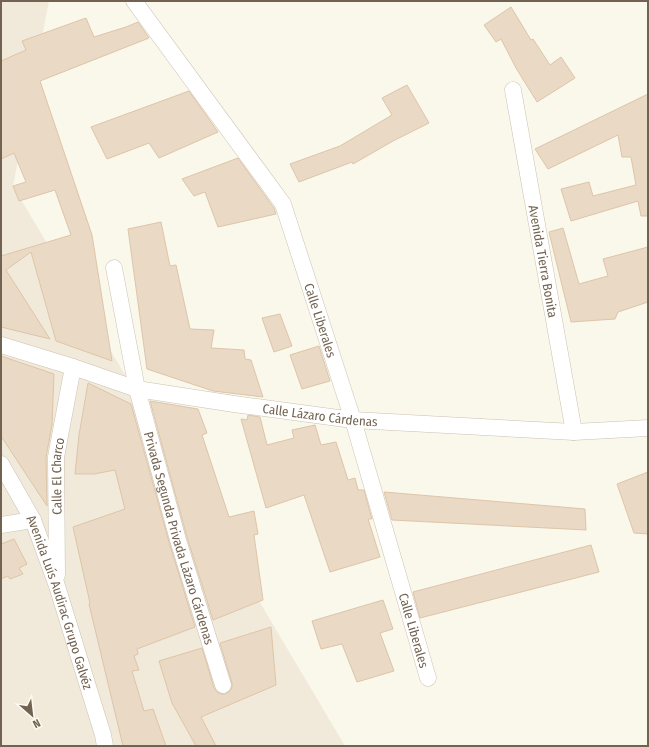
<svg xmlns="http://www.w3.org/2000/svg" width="649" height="747" font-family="'Fira Sans Condensed',sans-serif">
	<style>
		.residential { fill: #f1eada }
		.building { fill: #ead9c4; stroke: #ddc5a8 }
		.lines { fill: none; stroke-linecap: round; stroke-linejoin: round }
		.street-casing { stroke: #cbc1b2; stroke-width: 17 }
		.street { stroke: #fff; stroke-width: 16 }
		.labels { text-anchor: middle; stroke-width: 4; stroke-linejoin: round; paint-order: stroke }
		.street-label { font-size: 13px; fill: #726251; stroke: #fdfaf1 }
	</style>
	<rect width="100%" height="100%" fill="#faf7eb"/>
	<polygon class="residential" points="1,1 49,1 13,186 345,746 1,746"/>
	<g class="building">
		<polygon points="511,7 531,40 533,39 550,65 561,57 575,78 537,102 516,68 501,39 496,42 484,25"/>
		<polygon points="86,18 94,37 126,27 138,22 149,38 40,81 92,235 112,361 56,341 31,252 6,270 50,339 1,327 1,256 71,235 55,190 19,201 13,186 26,182 14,153 1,159 1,61 26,50 22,41"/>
		<polygon points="407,85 429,123 393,141 353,164 352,162 299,182 290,164 340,146 392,115 382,98"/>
		<polygon points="189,91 218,132 159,158 149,143 107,159 91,127"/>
		<polygon points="648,94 648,216 641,216 638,201 571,221 561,189 589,182 593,196 636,185 631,157 622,157 618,135 548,169 535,149"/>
		<polygon points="238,158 274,208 276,214 218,227 205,192 194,196 182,179"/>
		<polygon points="161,222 170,266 176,265 190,329 214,330 211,348 244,350 245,359 251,360 263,397 213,391 147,369 128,229"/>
		<polygon points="563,228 579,284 608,276 603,259 648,247 648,302 618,312 615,319 571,322 549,232"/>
		<polygon points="280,314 292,346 274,352 262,318"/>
		<polygon points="319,346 330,381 302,389 290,355"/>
		<polygon points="1,356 54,374 52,425 46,457 47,506 1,436"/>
		<polygon points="88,383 131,404 169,542 195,627 137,649 138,654 134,656 139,670 132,671 144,711 153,709 166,746 123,746 89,604 90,603 73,527 125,509 115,470 94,474 75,474 79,435"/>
		<polygon points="150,401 198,409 207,433 202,435 229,517 254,511 258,534 254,535 263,600 213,620 187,537"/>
		<polygon points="248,415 260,417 267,445 294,438 292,430 315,425 321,445 336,442 348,480 355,478 358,490 364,490 372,519 368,519 380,557 330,572 304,495 266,508 241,419 247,420"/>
		<polygon points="648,472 648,534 634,533 617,484"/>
		<polygon points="384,492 585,509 586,530 392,520"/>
		<polygon points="14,539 27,564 19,568 23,574 10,579 8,576 1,579 1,544"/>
		<polygon points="591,545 599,572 420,618 413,592"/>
		<polygon points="383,600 393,629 380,633 394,671 357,682 342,644 321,649 312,621"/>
		<polygon points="271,627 276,685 201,717 216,746 196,746 172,703 159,661 202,648 214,688 217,692 221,694 225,694 230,691 232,687 232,683 220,643"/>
	</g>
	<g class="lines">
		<g class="street-casing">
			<g id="street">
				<path id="s1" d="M134,1L283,204L353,420L428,678"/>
				<path id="s2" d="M513,90L574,432"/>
				<path id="s3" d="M114,268L137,389L178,540L223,685"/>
				<path id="s4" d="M1,345L73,367L137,389L234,404L353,420L574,432L648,428"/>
				<path id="s5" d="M1,464L33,520L57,586L103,735L105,746"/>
				<polyline points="1,525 33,520"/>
				<path id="s6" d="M57,575L56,457L73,367"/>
			</g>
		</g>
		<use href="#street" class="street"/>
	</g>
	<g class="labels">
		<g class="street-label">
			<text dy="5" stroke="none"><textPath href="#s2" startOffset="174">Avenida Tierra Bonita</textPath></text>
			<text dy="5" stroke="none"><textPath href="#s1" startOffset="374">Calle Liberales</textPath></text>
			<text dy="5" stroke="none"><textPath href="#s4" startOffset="328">Calle Lázaro Cárdenas</textPath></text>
			<text dy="5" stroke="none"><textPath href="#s6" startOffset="99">Calle El Charco</textPath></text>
			<text dy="5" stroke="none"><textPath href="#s3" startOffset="278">Privada Segunda Privada Lázaro Cárdenas</textPath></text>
			<text dy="5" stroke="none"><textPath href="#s5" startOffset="151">Avenida Luís Audirac Grupo Galvéz</textPath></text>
			<text dy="5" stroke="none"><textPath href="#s1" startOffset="698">Calle Liberales</textPath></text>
		</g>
	</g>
	<rect width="649" height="747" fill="none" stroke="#726251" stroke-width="4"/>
	<g transform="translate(32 715) rotate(152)" stroke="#fdfaf1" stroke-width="3" paint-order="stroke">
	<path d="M0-3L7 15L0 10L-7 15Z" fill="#726251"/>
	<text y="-6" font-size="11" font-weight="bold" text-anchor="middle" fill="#726251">N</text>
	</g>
</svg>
